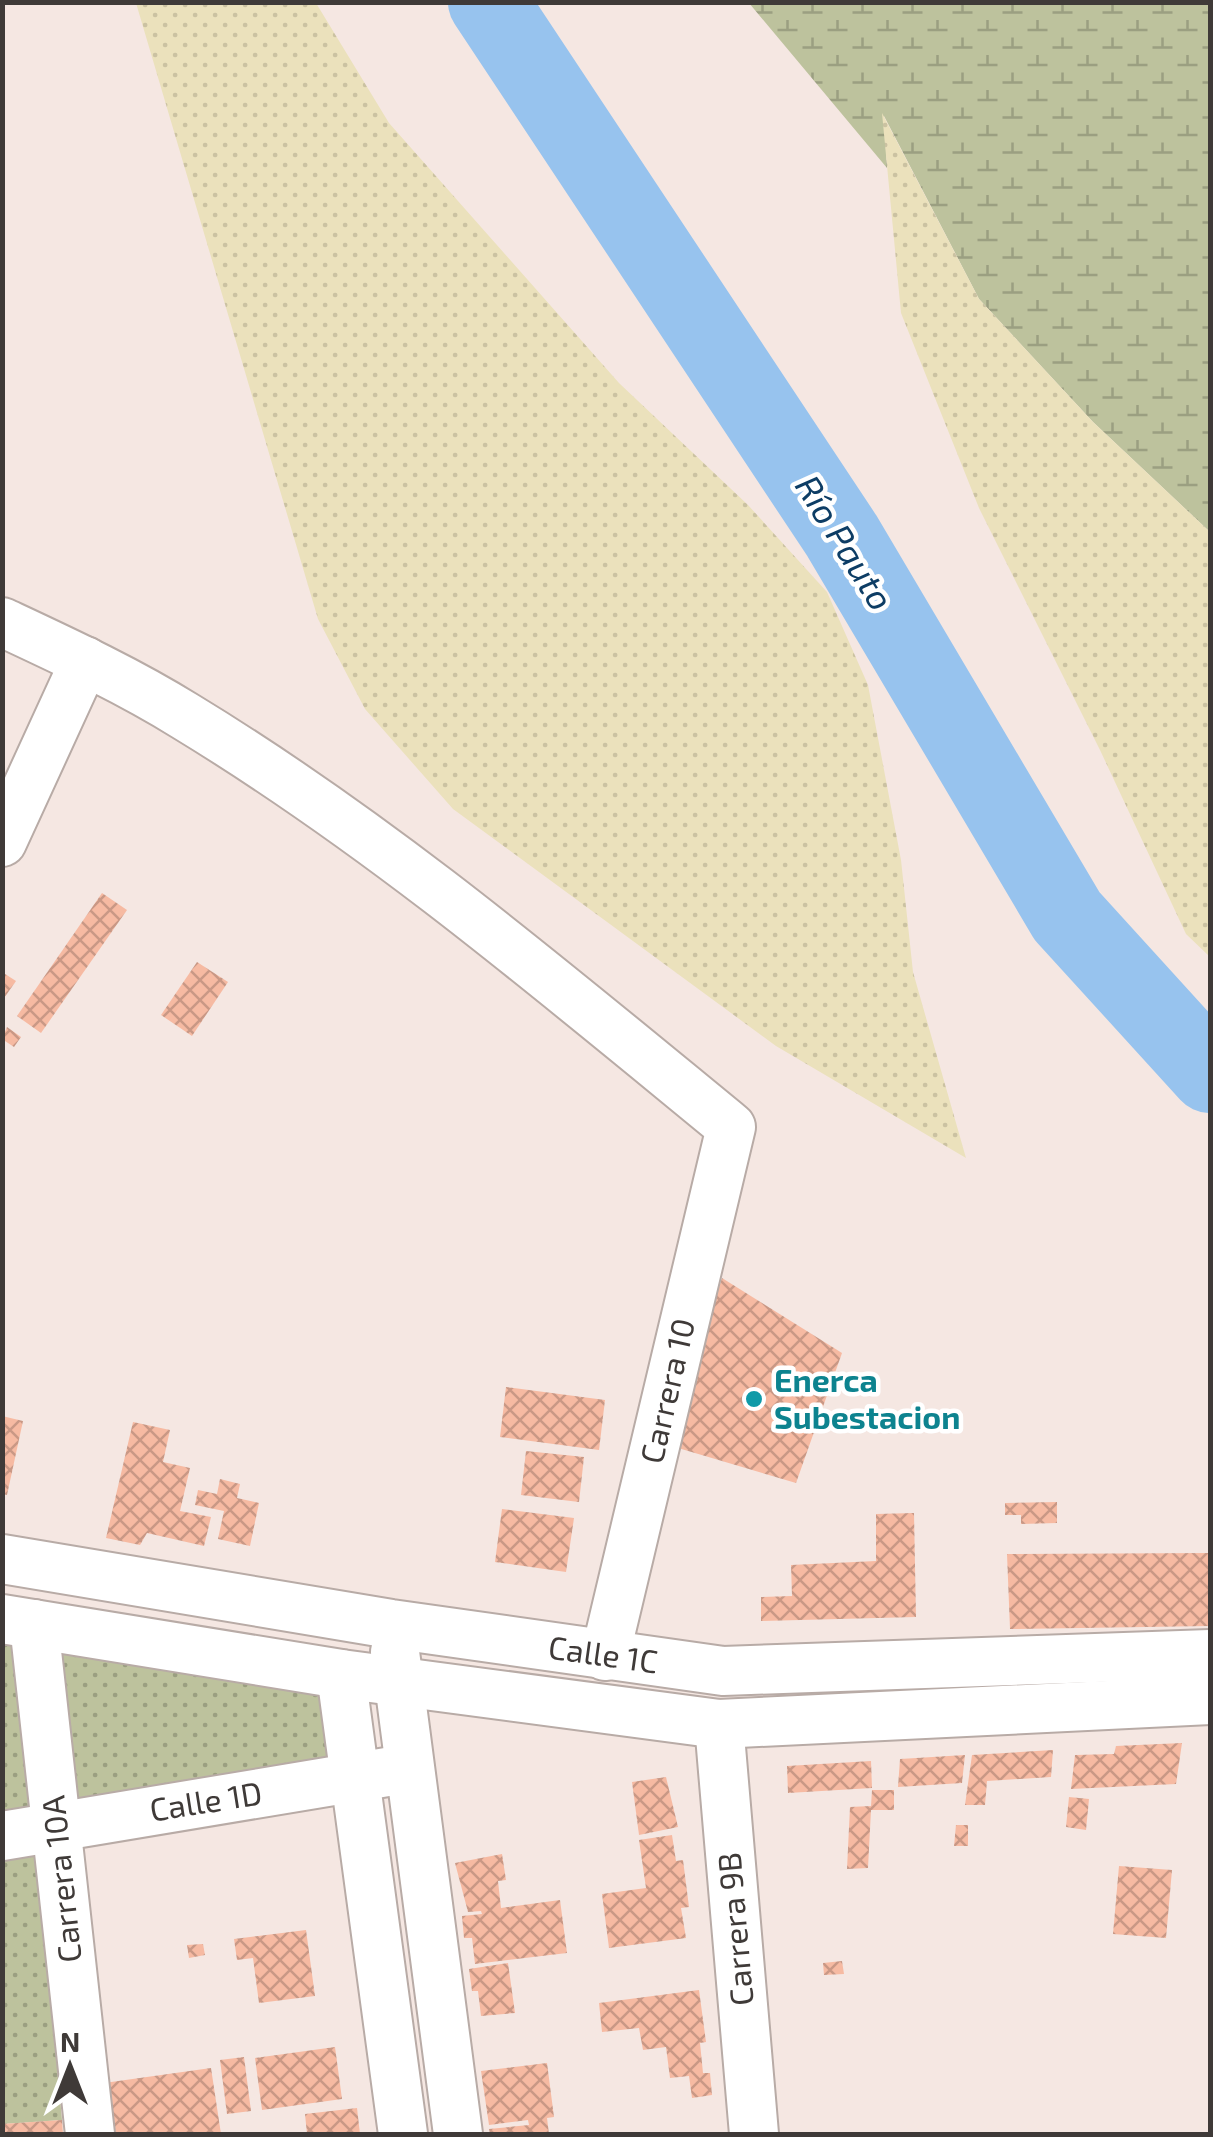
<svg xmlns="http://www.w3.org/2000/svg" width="1213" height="2137" font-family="'Exo 2',sans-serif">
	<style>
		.grass { fill: url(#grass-dots) }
		.wetland { fill: url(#wetland-marsh) }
		.sand { fill: url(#sand-dots) }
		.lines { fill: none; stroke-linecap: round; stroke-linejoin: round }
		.river { stroke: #97c3ee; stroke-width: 80 }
		.building { fill: url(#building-cross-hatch) }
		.street-casing { stroke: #b8aba6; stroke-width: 52 }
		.street { stroke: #fff; stroke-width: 48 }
		.culture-dot { fill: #0f9aa8; stroke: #fff; stroke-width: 4 }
		.labels { text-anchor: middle; stroke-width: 9; stroke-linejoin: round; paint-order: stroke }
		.culture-label { font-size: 32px; font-weight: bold; fill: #0d838f; stroke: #fff; text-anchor: start }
		.street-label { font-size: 32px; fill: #3f3a38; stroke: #fff }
		.water-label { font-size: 35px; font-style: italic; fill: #0d3d65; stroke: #fff }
	</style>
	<defs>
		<pattern id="grass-dots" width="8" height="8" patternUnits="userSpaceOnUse" patternTransform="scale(2.5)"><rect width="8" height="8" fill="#bdc29d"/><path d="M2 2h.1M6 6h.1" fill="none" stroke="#9b9f81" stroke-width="1.8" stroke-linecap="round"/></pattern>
		<pattern id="wetland-marsh" width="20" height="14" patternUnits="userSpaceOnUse" patternTransform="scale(2.5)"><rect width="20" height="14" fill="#bdc29d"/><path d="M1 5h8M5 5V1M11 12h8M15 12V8" fill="none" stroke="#9b9f81"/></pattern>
		<pattern id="sand-dots" width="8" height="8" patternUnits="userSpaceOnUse" patternTransform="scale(2.5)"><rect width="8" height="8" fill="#ebe1bc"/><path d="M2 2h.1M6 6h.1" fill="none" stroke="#cbc2a2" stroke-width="1.8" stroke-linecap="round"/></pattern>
		<pattern id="building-cross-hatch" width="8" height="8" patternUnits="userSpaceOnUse" patternTransform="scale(2.5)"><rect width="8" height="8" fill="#f6baa2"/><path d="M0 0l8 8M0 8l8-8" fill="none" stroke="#c99885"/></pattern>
	</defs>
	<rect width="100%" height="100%" fill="#f5e7e2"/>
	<g class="grass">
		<polygon points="3,1642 24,1645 45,1813 3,1821"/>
		<polygon points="43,1646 331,1684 342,1764 63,1812"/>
		<polygon points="37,1845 62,2120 3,2124 3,1851"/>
	</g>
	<polygon class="wetland" points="749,3 1210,3 1210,532 1093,422 979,299 884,116 887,168"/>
	<g class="sand">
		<polygon points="136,3 316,3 389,123 619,383 748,505 827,592 868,685 901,860 913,972 966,1158 776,1046 453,809 365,709 318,619"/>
		<polygon points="882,113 979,299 1093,422 1210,532 1210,957 1186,934 1100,750 979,508 901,313"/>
	</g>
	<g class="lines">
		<polyline class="river" points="488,2 842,536 1067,916 1210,1073"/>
	</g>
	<g class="building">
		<polygon points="102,893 127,910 41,1033 17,1016"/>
		<polygon points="197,962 228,982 192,1036 161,1015"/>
		<polygon points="2,972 16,981 2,1001"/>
		<polygon points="7,1027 21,1037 14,1047 2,1039"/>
		<polygon points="722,1278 842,1353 796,1483 668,1445"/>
		<polygon points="506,1387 605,1400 599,1450 500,1437"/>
		<polygon points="2,1416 23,1421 7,1495 2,1494"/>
		<polygon points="133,1422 170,1430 163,1462 190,1468 180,1511 211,1517 204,1546 147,1533 140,1545 106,1538"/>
		<polygon points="526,1451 584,1457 579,1502 521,1495"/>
		<polygon points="220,1479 240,1484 237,1498 259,1503 250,1546 218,1539 224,1511 195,1505 198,1490 217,1494"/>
		<polygon points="1057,1502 1057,1523 1021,1524 1021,1515 1005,1515 1005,1503"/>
		<polygon points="502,1509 574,1518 566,1572 495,1562"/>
		<polygon points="914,1513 916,1617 761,1621 761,1597 792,1596 791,1565 876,1561 876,1514"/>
		<polygon points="1210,1553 1210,1626 1010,1629 1007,1554"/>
		<polygon points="1182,1743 1176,1784 1071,1789 1075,1755 1114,1754 1116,1746"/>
		<polygon points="1053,1750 1051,1777 987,1781 985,1805 965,1805 972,1755"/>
		<polygon points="965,1755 962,1783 898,1787 900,1759"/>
		<polygon points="871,1761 872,1788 788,1793 787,1766"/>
		<polygon points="666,1777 678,1827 639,1835 632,1782"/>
		<polygon points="872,1790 894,1790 894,1810 871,1810 868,1868 847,1869 850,1807 871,1806"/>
		<polygon points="1069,1797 1089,1799 1086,1830 1066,1827"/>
		<polygon points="956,1825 968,1825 968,1846 954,1846"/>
		<polygon points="672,1835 676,1861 683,1860 689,1907 681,1908 686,1938 609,1948 602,1894 646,1888 639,1840"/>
		<polygon points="502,1854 506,1880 498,1881 501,1908 560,1900 567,1953 475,1964 472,1938 464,1938 462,1916 482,1914 481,1911 468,1912 455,1863"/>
		<polygon points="1119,1866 1172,1870 1166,1938 1113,1934"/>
		<polygon points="306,1930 315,1996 259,2003 253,1958 237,1960 234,1939"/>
		<polygon points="203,1944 205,1955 189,1958 187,1945"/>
		<polygon points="842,1961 844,1974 824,1975 823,1963"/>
		<polygon points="508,1963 515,2013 481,2016 478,1991 472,1991 469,1969"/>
		<polygon points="699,1990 706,2042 700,2043 703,2073 710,2073 712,2095 692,2098 689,2076 670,2078 666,2047 643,2050 639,2028 602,2032 599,2003"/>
		<polygon points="335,2047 342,2099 262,2110 255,2058"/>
		<polygon points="244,2057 251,2111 227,2114 220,2060"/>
		<polygon points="547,2063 554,2117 547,2118 549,2134 490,2134 489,2129 529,2125 528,2120 489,2125 481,2071"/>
		<polygon points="211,2068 221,2134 112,2134 104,2083"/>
		<polygon points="357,2108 360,2134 307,2134 305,2114"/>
		<polygon points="62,2120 63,2134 2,2134 2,2124"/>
	</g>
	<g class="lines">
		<g class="street-casing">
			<g id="street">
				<path d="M2,622C64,651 127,680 185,716C381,835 554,982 731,1127L605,1656"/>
				<polyline points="2,842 85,661"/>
				<polyline points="2,1559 391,1624 723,1671 1210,1654"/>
				<polyline points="2,1619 341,1674 719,1724 1210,1700"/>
				<polyline points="34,1624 90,2134"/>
				<polyline points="395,1652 458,2134"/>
				<polyline points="341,1674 403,2134"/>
				<polyline points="719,1724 754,2134"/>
				<polyline points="2,1836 387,1772"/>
			</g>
		</g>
		<use href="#street" class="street"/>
	</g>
	<circle class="culture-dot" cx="754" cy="1399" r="10"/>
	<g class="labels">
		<g class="culture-label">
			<text x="774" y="1392">Enerca<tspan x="774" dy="37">Subestacion</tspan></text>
		</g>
		<g class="street-label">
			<text transform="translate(668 1391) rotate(-77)" y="11">Carrera 10</text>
			<text transform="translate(603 1655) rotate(8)" y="11">Calle 1C</text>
			<text transform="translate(206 1802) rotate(-9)" y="11">Calle 1D</text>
			<text transform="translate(62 1879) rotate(-96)" y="11">Carrera 10A</text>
			<text transform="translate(736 1929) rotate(-95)" y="11">Carrera 9B</text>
		</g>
		<g class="water-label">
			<text transform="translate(844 543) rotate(58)" y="12">Río Pauto</text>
		</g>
	</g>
	<rect width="1213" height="2137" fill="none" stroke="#3f3a38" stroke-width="10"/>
	<g transform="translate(70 2067)" stroke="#ffffff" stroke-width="8" paint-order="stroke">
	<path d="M0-8L18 38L0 25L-18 38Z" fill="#3f3a38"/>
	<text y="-15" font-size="28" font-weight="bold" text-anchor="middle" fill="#3f3a38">N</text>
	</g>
</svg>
